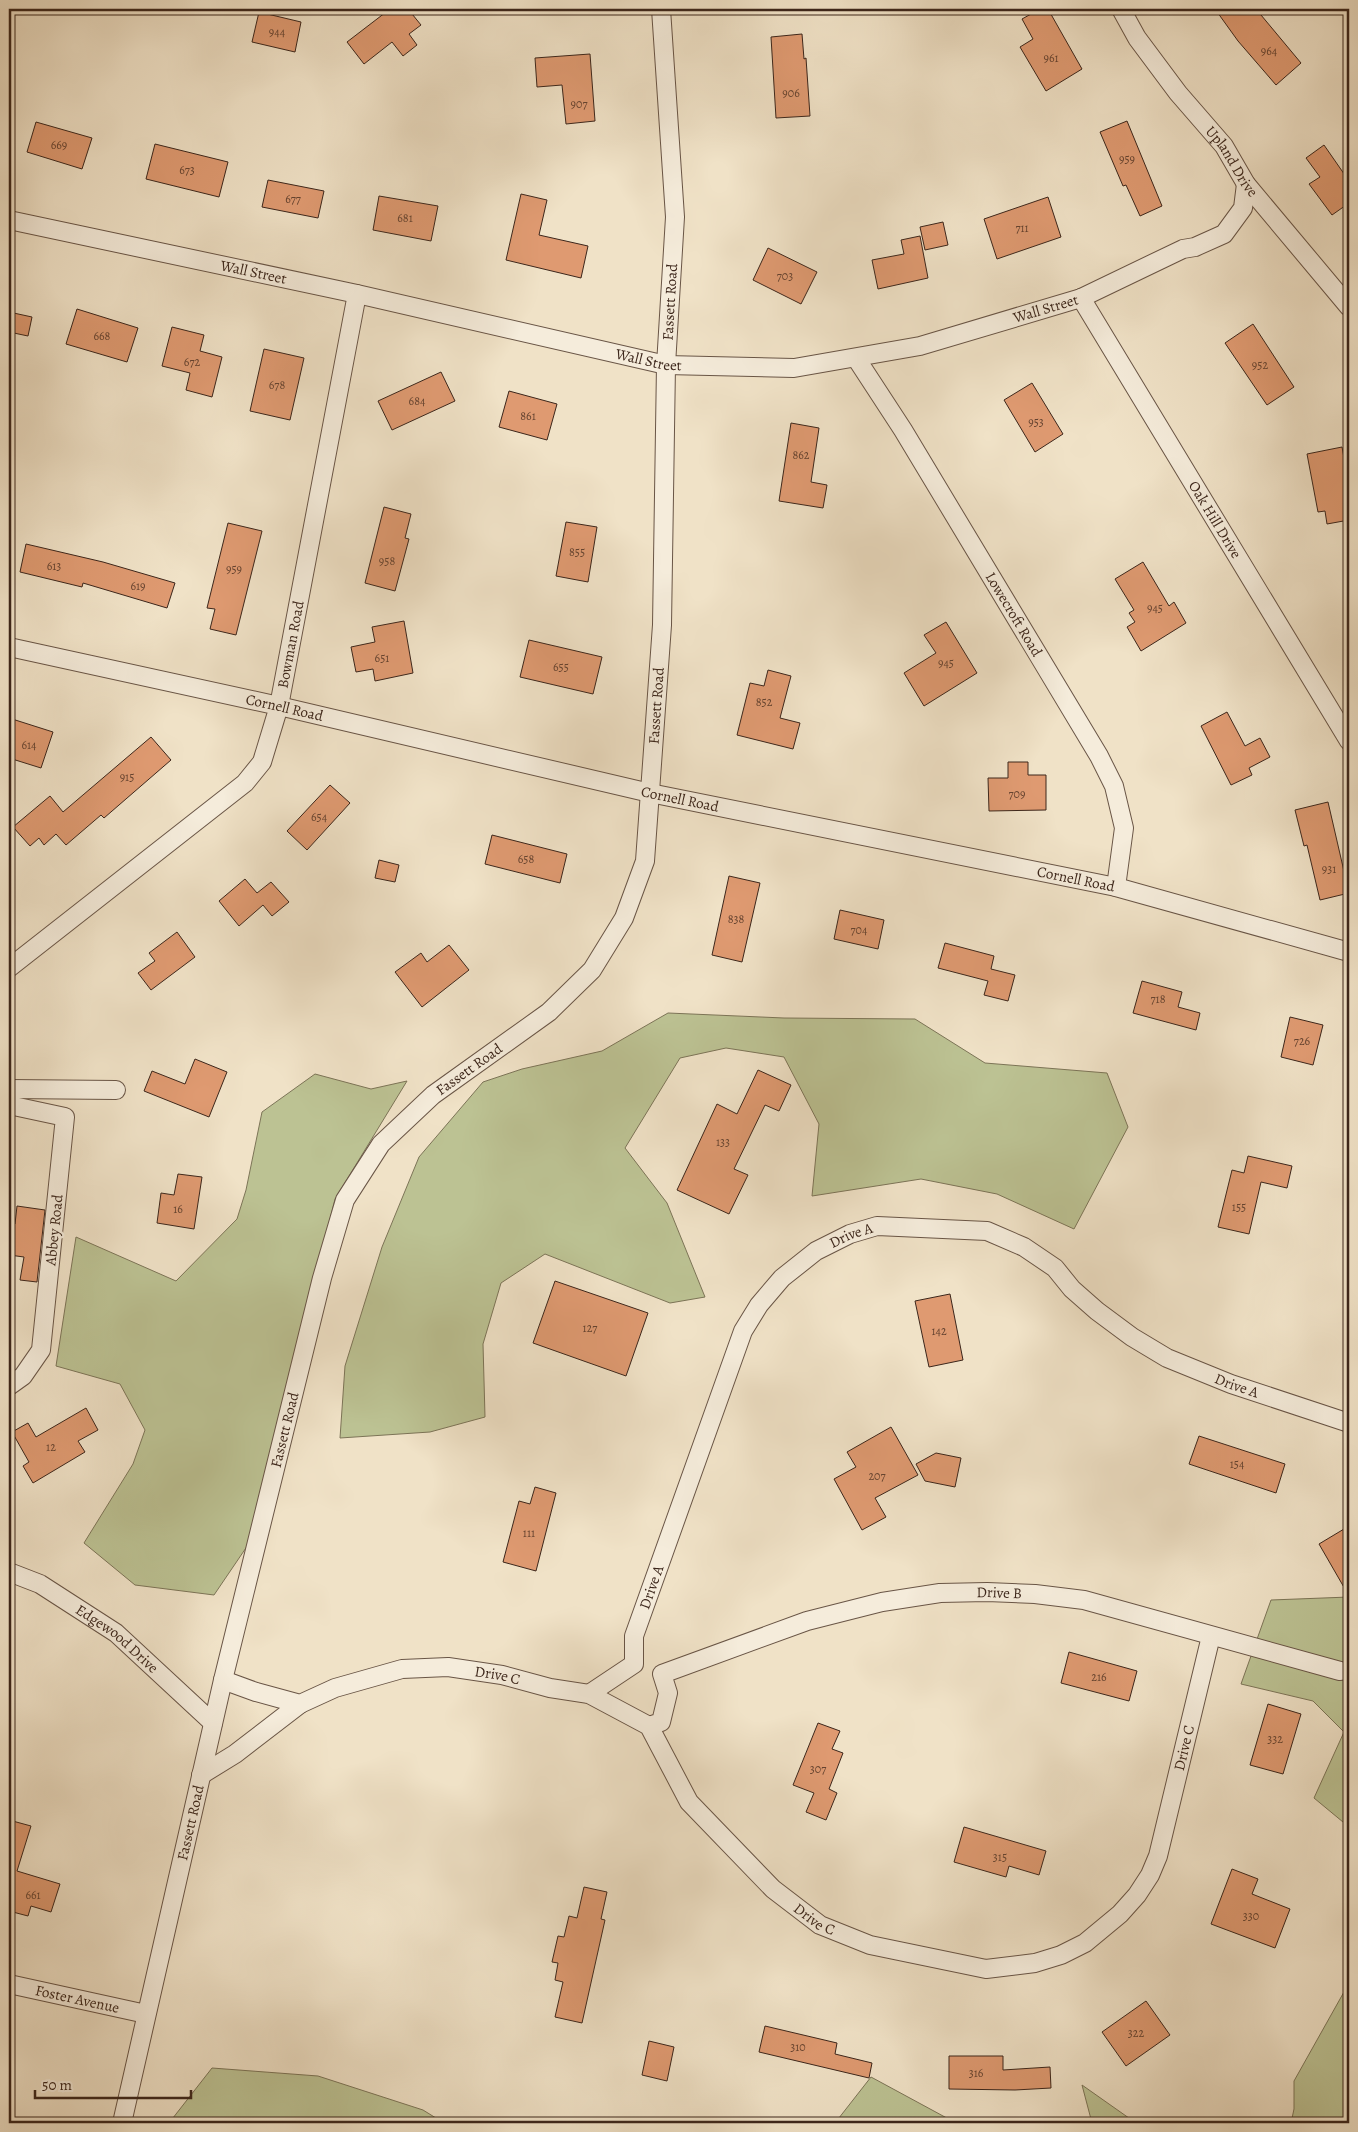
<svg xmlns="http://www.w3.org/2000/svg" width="1358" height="2132" font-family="Alegreya,serif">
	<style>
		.green { fill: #bcc293; stroke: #7c7457 }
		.building { fill: #df9a71; stroke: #3c261b }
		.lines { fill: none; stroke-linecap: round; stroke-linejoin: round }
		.minor-casing { stroke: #695546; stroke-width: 20 }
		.minor { stroke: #f5ecdb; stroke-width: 18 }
		.labels { text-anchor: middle; stroke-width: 4.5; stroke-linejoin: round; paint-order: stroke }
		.number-label { font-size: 12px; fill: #654330 }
		.street-label { font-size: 15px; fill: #3c261b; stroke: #f5ecdb }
	</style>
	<rect width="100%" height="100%" fill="#f0e2c7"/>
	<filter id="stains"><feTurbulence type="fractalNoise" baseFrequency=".004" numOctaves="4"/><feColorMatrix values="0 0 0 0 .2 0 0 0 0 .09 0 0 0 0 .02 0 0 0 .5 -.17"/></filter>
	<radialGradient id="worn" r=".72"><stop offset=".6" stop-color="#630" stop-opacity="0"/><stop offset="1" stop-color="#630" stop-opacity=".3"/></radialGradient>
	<g class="green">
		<polygon points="668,1013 784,1018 915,1019 985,1063 1107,1073 1128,1127 1074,1229 997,1194 921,1179 812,1196 819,1124 784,1057 726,1048 680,1058 625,1148 667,1203 705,1297 670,1303 545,1254 501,1283 483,1344 485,1417 430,1432 340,1438 345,1366 382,1247 419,1157 483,1082 522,1069 602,1051"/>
		<polygon points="315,1074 371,1089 407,1081 335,1199 250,1542 214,1595 135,1585 84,1543 133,1464 145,1430 120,1384 56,1366 76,1237 176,1281 237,1219 246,1190 262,1112"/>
		<polygon points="1349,1597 1349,1827 1314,1798 1344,1732 1313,1701 1241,1684 1271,1600"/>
		<polygon points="1349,1983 1349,2123 1291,2123 1294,2109 1294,2081"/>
		<polygon points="212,2068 318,2076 423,2110 444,2123 169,2123"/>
		<polygon points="871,2077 956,2123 835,2123"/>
		<polygon points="1082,2085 1136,2123 1092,2123"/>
	</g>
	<g class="building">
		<polygon points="390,9 408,9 421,25 409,34 417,45 403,56 392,42 364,64 347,42"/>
		<polygon points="1040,9 1048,9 1082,69 1046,91 1020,47 1033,39 1022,19"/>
		<polygon points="1215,9 1256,9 1301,63 1276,85 1238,41"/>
		<polygon points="259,12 301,22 295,52 252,42"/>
		<polygon points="802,34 804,59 806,58 810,116 776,118 771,37"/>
		<polygon points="590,54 595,121 566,124 562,85 537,87 535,58"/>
		<polygon points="1127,121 1162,206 1140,216 1126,185 1123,186 1100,132"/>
		<polygon points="36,122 92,138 82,169 27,152"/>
		<polygon points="155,144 228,162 219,197 146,179"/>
		<polygon points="1324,145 1349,181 1349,203 1332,215 1309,184 1320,177 1306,158"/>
		<polygon points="268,180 324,191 318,218 262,207"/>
		<polygon points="521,194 547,200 539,235 588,246 581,278 506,260"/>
		<polygon points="379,196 438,206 431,241 373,230"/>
		<polygon points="1048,197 1061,237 997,259 984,219"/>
		<polygon points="943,222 948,245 925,250 920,227"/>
		<polygon points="920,236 928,278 878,289 872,260 904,254 901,240"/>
		<polygon points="768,248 817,272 801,304 753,280"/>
		<polygon points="77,309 138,328 127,362 66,344"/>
		<polygon points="9,312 32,317 28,336 9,332"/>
		<polygon points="1253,324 1294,387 1267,405 1225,343"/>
		<polygon points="172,327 204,335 200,351 222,357 212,397 186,390 190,373 162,366"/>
		<polygon points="264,349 304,358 290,420 250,411"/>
		<polygon points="441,372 455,401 392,430 378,401"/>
		<polygon points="1032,383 1063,434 1035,452 1004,400"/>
		<polygon points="509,391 557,404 547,440 499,427"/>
		<polygon points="791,423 819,428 811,482 827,485 823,508 779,501"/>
		<polygon points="1342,447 1349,485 1349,520 1327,524 1325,511 1318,512 1307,454"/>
		<polygon points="384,507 411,514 405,538 409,539 395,591 365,583"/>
		<polygon points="566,522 597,527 588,582 556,576"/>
		<polygon points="228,523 262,531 236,635 210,629 215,609 207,608"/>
		<polygon points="26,544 103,562 175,583 167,608 83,583 82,587 20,572"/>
		<polygon points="1143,562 1169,606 1174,602 1186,623 1141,651 1127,627 1135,622 1129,613 1134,610 1115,579"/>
		<polygon points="404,621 413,673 375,681 373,669 356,672 351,647 375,642 372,627"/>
		<polygon points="946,622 977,673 924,706 904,673 936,653 924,635"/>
		<polygon points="529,640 602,657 593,694 520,677"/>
		<polygon points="768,670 791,676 780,718 800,723 793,749 737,735 750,683 764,686"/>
		<polygon points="1227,712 1245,746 1260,738 1270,757 1249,768 1252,775 1231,785 1201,726"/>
		<polygon points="9,718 53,732 41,768 9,758"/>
		<polygon points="151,737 171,760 104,818 101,815 66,845 56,834 44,845 39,838 30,846 13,827 50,796 63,812"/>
		<polygon points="1008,762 1028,762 1028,775 1046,775 1046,810 989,811 988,778 1008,778"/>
		<polygon points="330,785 350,803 307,850 287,831"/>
		<polygon points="1328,802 1349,893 1320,900 1307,845 1304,846 1295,810"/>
		<polygon points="492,835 567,854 560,883 485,864"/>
		<polygon points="379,860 399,865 395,882 375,878"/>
		<polygon points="729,876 760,883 742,962 712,955"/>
		<polygon points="245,879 257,893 271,882 289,902 272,916 263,905 239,926 219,901"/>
		<polygon points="840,910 884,920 878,949 834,939"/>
		<polygon points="177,932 195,957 151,990 138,973 155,961 149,953"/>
		<polygon points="945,943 994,956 991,969 1015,975 1008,1001 984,995 988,981 938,968"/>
		<polygon points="449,945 469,970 422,1007 395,972 421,953 427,962"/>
		<polygon points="1142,981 1182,992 1178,1007 1200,1013 1196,1030 1133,1013"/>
		<polygon points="1290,1017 1323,1025 1313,1065 1281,1057"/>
		<polygon points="195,1059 227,1072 209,1117 144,1091 152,1071 185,1084"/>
		<polygon points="758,1070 791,1085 779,1111 765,1105 734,1169 748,1175 729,1214 677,1190 717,1104 737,1114"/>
		<polygon points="1248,1156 1292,1166 1287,1188 1261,1182 1249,1234 1218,1227 1232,1170 1244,1173"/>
		<polygon points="178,1174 202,1177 194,1229 157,1223 161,1193 174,1195"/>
		<polygon points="17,1206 45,1210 37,1282 20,1280 24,1257 9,1255 9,1223 15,1224"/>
		<polygon points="555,1281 648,1313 626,1376 533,1343"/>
		<polygon points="950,1294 963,1360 929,1367 915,1301"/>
		<polygon points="86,1408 98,1430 78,1441 85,1452 33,1483 23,1466 29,1462 12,1432 28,1423 36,1437"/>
		<polygon points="891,1427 918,1475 875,1498 886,1517 862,1530 834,1479 856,1467 847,1452"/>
		<polygon points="1199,1436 1285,1464 1276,1493 1189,1464"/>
		<polygon points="936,1453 961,1458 955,1487 925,1481 916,1464"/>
		<polygon points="535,1487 556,1493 536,1571 503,1562 519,1501 530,1504"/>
		<polygon points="1349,1526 1349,1596 1319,1544"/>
		<polygon points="1069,1652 1137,1671 1129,1701 1061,1683"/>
		<polygon points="1268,1704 1301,1714 1283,1774 1250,1765"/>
		<polygon points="818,1723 840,1731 832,1749 843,1753 829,1789 837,1793 826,1820 806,1812 814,1793 793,1785"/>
		<polygon points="9,1820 31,1826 17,1871 60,1884 51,1912 31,1906 28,1916 9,1911"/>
		<polygon points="964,1827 1046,1851 1039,1875 1009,1866 1006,1877 954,1862"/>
		<polygon points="1232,1869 1258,1879 1252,1894 1290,1909 1275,1948 1211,1924"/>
		<polygon points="584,1887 607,1892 601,1919 605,1920 582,2023 555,2017 563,1982 555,1980 558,1963 552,1962 558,1936 564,1937 569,1916 577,1918"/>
		<polygon points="1146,2001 1170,2035 1126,2066 1102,2032"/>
		<polygon points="765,2026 837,2043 835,2054 872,2063 869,2078 759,2052"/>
		<polygon points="649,2041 674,2047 667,2081 642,2075"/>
		<polygon points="949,2056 1003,2056 1003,2070 1050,2067 1051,2088 1015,2090 949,2089"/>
	</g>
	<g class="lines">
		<g class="minor-casing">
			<g id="minor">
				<path id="s1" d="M1121,9L1137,38L1178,93L1224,146L1246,184L1349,307"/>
				<path id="s2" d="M9,220L357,294L666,365L794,368L920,346L1081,298L1183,249L1195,247L1224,234L1243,208L1246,184"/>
				<path id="s3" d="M1081,298L1349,741"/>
				<path id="s4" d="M856,358L903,430L1099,756L1114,786L1124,828L1116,887"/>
				<path id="s5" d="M9,647L279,706L650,793L1116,887L1349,952"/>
				<path id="s6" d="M9,968L245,783L262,762L279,706L357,294"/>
				<polyline points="9,1089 116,1090"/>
				<polyline points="9,1105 65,1117 41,1350 23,1376 9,1386"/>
				<path id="s7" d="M9,1572L40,1584L116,1633L213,1723"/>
				<path id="s8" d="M223,1680L256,1692L300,1704L335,1688L402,1669L448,1667L502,1675L550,1688L589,1694L649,1726L689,1802L773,1889L820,1925L870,1945L986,1969L1035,1963L1061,1955L1085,1943L1120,1914L1137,1895L1150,1875L1158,1856L1211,1636"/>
				<path id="s9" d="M589,1694L634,1664V1636L743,1331L759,1305L782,1278L816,1251L850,1234L877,1226L987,1231L1024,1247L1055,1268L1072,1289L1097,1311L1132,1337L1167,1358L1231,1384L1349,1423"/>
				<path id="s10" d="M649,1726L661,1722L668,1693L662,1674L807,1621L882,1602L940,1593L987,1592L1035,1594L1084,1600L1340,1671"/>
				<polyline points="201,1775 235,1754 300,1704"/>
				<path id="s11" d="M9,1984L146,2014"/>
				<path id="s12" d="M122,2123L223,1680L322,1278L345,1200L381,1144L433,1095L549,1012L592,970L624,918L645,861L662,625L666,365L675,217L661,9"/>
			</g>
		</g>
		<use href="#minor" class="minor"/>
	</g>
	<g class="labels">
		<g class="number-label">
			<text x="277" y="36">944</text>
			<text x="1269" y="55">964</text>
			<text x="1051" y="62">961</text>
			<text x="791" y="97">906</text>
			<text x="579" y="108">907</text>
			<text x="59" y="149">669</text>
			<text x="1127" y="163">959</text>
			<text x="187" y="174">673</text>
			<text x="293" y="203">677</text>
			<text x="405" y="222">681</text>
			<text x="1022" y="232">711</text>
			<text x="785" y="280">703</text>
			<text x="102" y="340">668</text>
			<text x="192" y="366">672</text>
			<text x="1260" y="369">952</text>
			<text x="277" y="389">678</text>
			<text x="417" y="405">684</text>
			<text x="528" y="420">861</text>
			<text x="1036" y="426">953</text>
			<text x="801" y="459">862</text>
			<text x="577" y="556">855</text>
			<text x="387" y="565">958</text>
			<text x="54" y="570">613</text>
			<text x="234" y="573">959</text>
			<text x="138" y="590">619</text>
			<text x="1155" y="612">945</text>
			<text x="382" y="662">651</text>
			<text x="946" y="667">945</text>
			<text x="561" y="671">655</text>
			<text x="764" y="706">852</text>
			<text x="29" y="749">614</text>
			<text x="127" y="781">915</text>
			<text x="1017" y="798">709</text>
			<text x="319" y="821">654</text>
			<text x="526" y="863">658</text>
			<text x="1329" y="873">931</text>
			<text x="736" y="923">838</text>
			<text x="859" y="934">704</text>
			<text x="1158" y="1003">718</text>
			<text x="1302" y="1045">726</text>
			<text x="723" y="1146">133</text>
			<text x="1239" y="1211">155</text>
			<text x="178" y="1213">16</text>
			<text x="590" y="1332">127</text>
			<text x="939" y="1335">142</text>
			<text x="51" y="1451">12</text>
			<text x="1237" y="1468">154</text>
			<text x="877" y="1480">207</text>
			<text x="529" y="1537">111</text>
			<text x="1099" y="1681">216</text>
			<text x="1275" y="1743">332</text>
			<text x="818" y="1773">307</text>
			<text x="1000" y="1861">315</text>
			<text x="33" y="1899">661</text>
			<text x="1251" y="1920">330</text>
			<text x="1136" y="2037">322</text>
			<text x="798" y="2051">310</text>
			<text x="976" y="2077">316</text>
		</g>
		<g class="street-label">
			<text dy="5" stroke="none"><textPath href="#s1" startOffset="189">Upland Drive</textPath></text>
			<text dy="5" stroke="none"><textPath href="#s2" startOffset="250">Wall Street</textPath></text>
			<text dy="5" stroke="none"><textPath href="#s12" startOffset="1972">Fassett Road</textPath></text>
			<text dy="5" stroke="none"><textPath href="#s2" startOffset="1060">Wall Street</textPath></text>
			<text dy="5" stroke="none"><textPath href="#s2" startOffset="655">Wall Street</textPath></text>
			<text dy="5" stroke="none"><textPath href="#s3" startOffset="259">Oak Hill Drive</textPath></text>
			<text dy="5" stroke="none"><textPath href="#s4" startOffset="301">Lowecroft Road</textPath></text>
			<text dy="5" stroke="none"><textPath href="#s6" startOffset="448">Bowman Road</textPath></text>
			<text dy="5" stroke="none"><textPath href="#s12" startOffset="1568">Fassett Road</textPath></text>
			<text dy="5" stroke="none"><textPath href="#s5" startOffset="282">Cornell Road</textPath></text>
			<text dy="5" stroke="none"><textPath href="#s5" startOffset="688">Cornell Road</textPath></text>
			<text dy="5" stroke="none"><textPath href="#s5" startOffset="1092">Cornell Road</textPath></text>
			<text dy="5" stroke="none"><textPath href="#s12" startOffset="1132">Fassett Road</textPath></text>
			<text transform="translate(54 1230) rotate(-84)" y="5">Abbey Road</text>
			<text dy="5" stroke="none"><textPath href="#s9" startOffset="554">Drive A</textPath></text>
			<text dy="5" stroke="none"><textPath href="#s9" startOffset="989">Drive A</textPath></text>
			<text dy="5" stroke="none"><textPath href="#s12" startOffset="712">Fassett Road</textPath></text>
			<text dy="5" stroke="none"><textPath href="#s9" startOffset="134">Drive A</textPath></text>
			<text dy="5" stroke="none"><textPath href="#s10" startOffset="412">Drive B</textPath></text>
			<text dy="5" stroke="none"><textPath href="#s7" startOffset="128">Edgewood Drive</textPath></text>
			<text dy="5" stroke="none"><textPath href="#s8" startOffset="285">Drive C</textPath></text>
			<text dy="5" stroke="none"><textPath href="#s8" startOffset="1215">Drive C</textPath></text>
			<text dy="5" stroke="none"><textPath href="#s12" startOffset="308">Fassett Road</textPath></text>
			<text dy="5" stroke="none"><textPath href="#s8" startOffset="705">Drive C</textPath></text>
			<text dy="5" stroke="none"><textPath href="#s11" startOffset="70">Foster Avenue</textPath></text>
		</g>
	</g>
	<rect width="1358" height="2132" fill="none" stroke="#f0e2c7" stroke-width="30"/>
	<rect x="10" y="10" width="1338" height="2112" fill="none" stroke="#3c261b" stroke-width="2.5"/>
	<rect x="15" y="15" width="1328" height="2102" fill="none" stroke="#3c261b"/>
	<path d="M35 2090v8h156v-8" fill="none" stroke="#3c261b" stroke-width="2.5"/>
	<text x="42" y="2090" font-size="15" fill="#3c261b" stroke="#f5ecdb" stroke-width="4" paint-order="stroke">50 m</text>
	<rect width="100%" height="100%" filter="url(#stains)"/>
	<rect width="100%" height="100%" fill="url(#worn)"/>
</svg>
